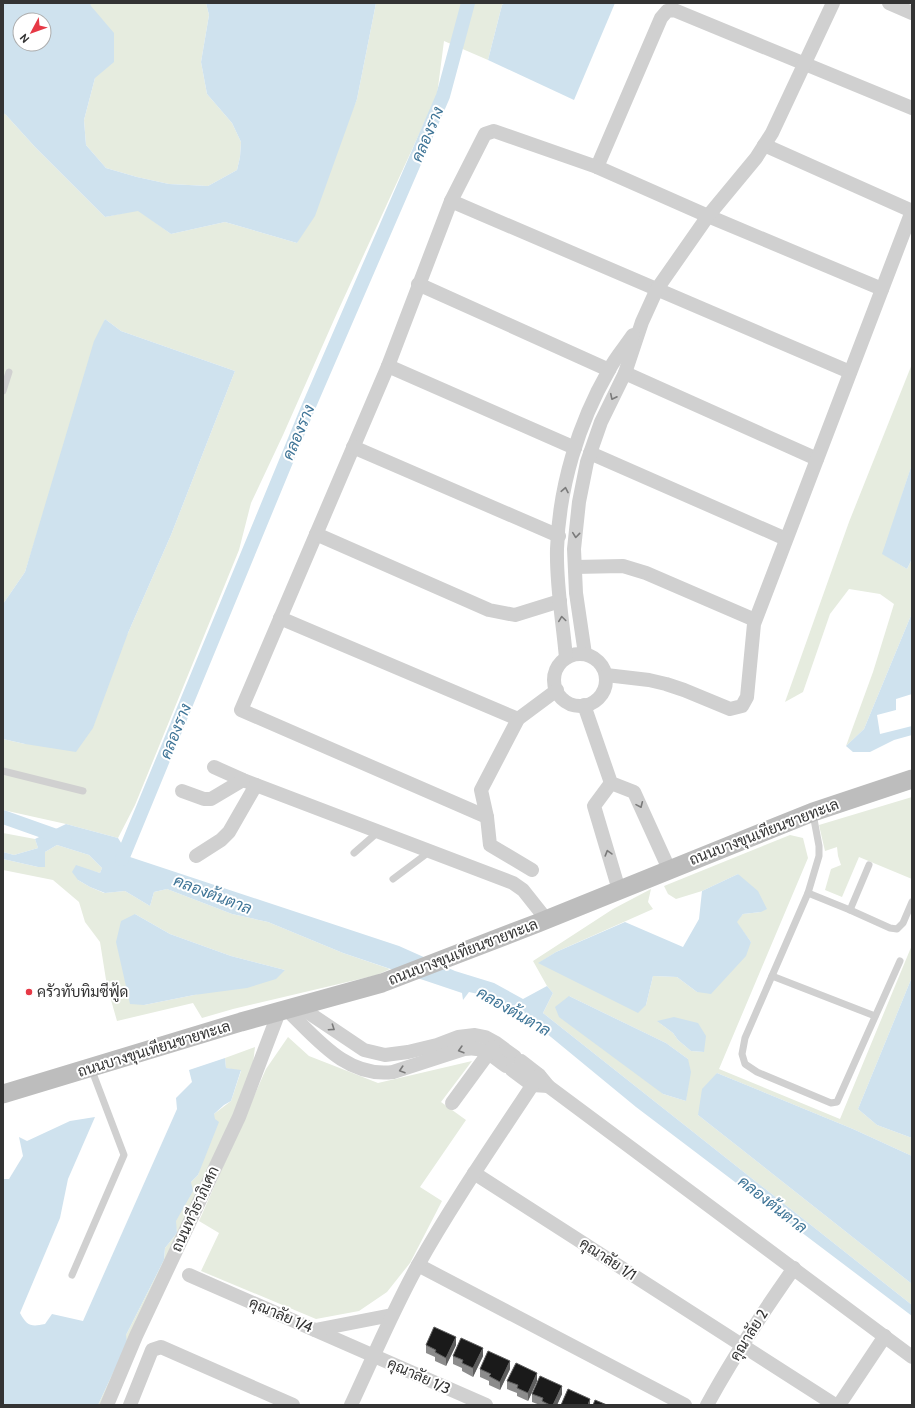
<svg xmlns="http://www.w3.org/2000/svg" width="915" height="1408" font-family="Cabin,Sarabun,sans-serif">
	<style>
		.green { fill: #e6ecdf; fill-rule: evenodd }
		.water { fill: #cfe2ee; fill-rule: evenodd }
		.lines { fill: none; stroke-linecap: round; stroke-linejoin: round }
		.canal { stroke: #cfe2ee; stroke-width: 14 }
		.lane { stroke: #d0d0d0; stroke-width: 7 }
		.street { stroke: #d0d0d0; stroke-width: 14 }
		.secondary { stroke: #bdbdbd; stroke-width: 19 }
		.wall { fill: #8c8c8c }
		.shaded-wall { fill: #5f5f5f }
		.building { fill: #1a1a1a; stroke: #5f5f5f }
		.oneway { stroke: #7a7a7a }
		.poi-dot { fill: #e63946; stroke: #fff; stroke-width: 1.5 }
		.labels { text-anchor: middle; stroke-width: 4; stroke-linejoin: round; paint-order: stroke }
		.street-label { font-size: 15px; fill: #333; stroke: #fff }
		.poi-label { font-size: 15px; fill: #333; stroke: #fff; text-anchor: start }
		.water-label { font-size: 16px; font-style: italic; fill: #3f7597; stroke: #fff }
	</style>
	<rect width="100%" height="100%" fill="#fff"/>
	<g class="green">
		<polygon points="90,3 206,3 209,15 201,62 207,94 232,123 241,142 240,157 237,170 208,186 169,184 137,177 106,168 86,145 84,120 95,78"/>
		<polygon points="376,3 505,3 502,5 488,60 444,41 437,95 337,313 283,435 251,503 239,550 135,805 118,838 66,824 3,810 3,739 25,744 128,633 171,535 235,371 121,331 105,319 25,572 3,604 3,113 6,115 35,147 105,217 138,210 171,234 225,222 297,243 357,99"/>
		<polygon points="912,364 912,464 883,554 907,569 912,559 912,613 864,729 846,746 873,672 894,604 880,594 849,589 830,614 803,692 785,702 849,522"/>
		<polygon points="912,797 912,879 859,857 842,897 825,890 831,869 841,865 838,856 837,847 825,851 819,825"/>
		<polygon points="3,833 35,839 38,848 14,855 3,852"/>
		<path d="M790,835L803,838L808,858L719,1069L840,1119L912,945V977L858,1109L877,1125L912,1138V1156L853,1129L717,1073L698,1115L912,1284V1305L543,1013L553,993L547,986L533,961L613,909L651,889L648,902L653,909L556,952L539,963L646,1005L653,976L677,977L697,992L751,942L736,922L743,914L761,912L738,874L702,891L676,899L668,894L664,886ZM569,996L666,1043L688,1059L686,1101L663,1094ZM657,1021L704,1052L691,1051L678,1040L673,1033Z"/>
		<path d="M57,845L89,855L102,868L100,873L89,870L78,880L90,887L104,893L125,891L150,906L154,892L167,889L232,914L268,922L343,953L390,969L377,975L233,1009L202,1018L193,1003L117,1021L107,986L100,942L85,922L79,902L53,880L3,870V859L38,867L45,852ZM135,914L170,934L231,956L285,970L194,995L144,1005Z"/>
		<polygon points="288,1037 309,1056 378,1083 472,1061 441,1102 466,1120 420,1187 442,1201 410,1263 387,1292 359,1311 316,1319 201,1271 219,1233 199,1221 266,1069"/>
		<polygon points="255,1047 252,1072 105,1405 98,1405 111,1377 126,1335 164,1260 165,1248 177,1233 175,1221 191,1182 198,1175 214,1119 214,1114 231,1101 241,1071 226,1068 225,1058"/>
	</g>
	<g class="water">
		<path d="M3,3H90L91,6L114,33V62L95,78L84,120L86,145L106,168L137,177L169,184L208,186L237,170L240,157L241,142L232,123L207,94L201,62L209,15L206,3H376L357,99L315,216L297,243L225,222L171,234L138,211L105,217L35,147L6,115L3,113ZM20,20H44V44H20Z"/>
		<polygon points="505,3 615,3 574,100 488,60 502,5"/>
		<polygon points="105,319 121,331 235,371 171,535 128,633 93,728 76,752 25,744 3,739 3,604 25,572 94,341"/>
		<polygon points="912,464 912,559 907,569 882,554"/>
		<polygon points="912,613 912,694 896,699 896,710 877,715 880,734 912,726 912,735 894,740 870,752 853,752 846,746 864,729"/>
		<polygon points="66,824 118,838 130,857 399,946 455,971 494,983 523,999 547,986 553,993 543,1013 912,1305 912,1316 636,1107 540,1028 487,996 469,992 463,1000 462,993 343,953 268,922 232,914 167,889 154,892 150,906 125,891 105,893 90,887 78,880 72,872 76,865 100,873 102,868 89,855 57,845 45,852 45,867 38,867 3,859 3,852 14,855 38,848 35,839"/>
		<polygon points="738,874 758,891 767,909 761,912 743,914 737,922 751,942 746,956 711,994 697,992 677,977 653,976 646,1005 638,1013 538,963 556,952 625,922 683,947 699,919 702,891"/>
		<polygon points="135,914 170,934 231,956 285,970 276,979 247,988 194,995 144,1005 130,1004 116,942 121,921"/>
		<polygon points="912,977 912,1138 877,1125 858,1109"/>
		<polygon points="569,996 666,1043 688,1059 691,1072 686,1101 663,1094 559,1017 555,1007"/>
		<polygon points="674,1017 698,1023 706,1036 704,1052 691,1051 678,1040 673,1033 657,1021"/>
		<path d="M225,1058L226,1068L241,1070L231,1101L224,1105L214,1114L215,1119L219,1122L198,1175L191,1182L193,1191L176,1221L177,1233L165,1248L164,1260L126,1335L127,1343L98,1405H3V1179H9L23,1156L19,1137L27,1141L70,1121L95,1117L68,1179L60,1218L20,1313C27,1326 31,1327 45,1324L52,1314L83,1321L177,1109L176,1098L192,1082L189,1070Z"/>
		<polygon points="717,1073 853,1129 912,1156 912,1284 698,1115 702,1089"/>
	</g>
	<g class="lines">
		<g class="canal">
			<polyline points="3,817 65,839"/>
			<polyline points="122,859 308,408 443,96 468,3"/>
		</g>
		<g class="lane">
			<polyline points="3,391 9,372"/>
			<polyline points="3,771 83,791"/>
			<polyline points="813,814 819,846 819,856 808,893 745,1038 742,1054 745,1064 757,1072 831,1103 837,1102 900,961"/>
			<polyline points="354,853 378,832"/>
			<polyline points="393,879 429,852"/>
			<polyline points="808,893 850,910 869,865"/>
			<polyline points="850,910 890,928 897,929 903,923 912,902"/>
			<polyline points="772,976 875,1016"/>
			<polyline points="72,1275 124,1155 91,1068"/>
		</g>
		<g class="street">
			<polyline points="889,3 912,13"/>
			<polyline points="764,145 912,211"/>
			<polyline points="597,167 661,18 667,11 674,10 912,108"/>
			<polyline points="451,201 850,372"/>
			<polyline points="418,284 609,370"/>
			<polyline points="388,366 241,710 487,817"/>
			<polyline points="625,373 817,459"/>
			<polyline points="353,447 559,536"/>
			<polyline points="575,448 388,366 451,201 485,134 494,131 597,167 708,216 882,289"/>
			<polyline points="590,453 786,539"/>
			<polyline points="316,534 489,610 515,615 560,601"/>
			<polyline points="575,567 623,566 646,573 755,620"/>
			<polyline points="280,618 518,719"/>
			<polyline points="585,654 576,593 574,549 579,502 587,462 601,422 625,373 642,322 657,289 708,216 756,158 772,133 833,3"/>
			<circle cx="580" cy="680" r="26"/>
			<path d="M566,658C563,622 556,586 557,549C559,487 578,424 609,370C615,358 625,347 633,335"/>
			<polyline points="606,675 649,680 666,684 684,690 730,709 742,706 747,697 754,624 912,211"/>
			<polyline points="584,705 611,783 634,792 669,869"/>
			<polyline points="214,767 243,780 513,883 523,890 546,919"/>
			<polyline points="611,783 594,806 619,890"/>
			<polyline points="182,791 204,799 211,799 243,780"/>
			<polyline points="196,856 221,840 229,832 256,785"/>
			<polyline points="532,870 490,845 487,817 481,790 518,719 557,690"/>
			<polyline points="300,1007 364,1050 385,1055 408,1052 437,1045 458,1037 475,1035 485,1037 496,1043 515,1057"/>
			<path d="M287,1010C317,1039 347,1078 393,1072L464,1049C485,1046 490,1055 506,1066"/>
			<polyline points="512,1070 532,1085 548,1086 539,1075 521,1061"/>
			<polyline points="548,1086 912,1357"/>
			<polyline points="452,1103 493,1047"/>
			<polyline points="474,1173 835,1405"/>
			<polyline points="418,1265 685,1405"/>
			<polyline points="189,1275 486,1405"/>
			<polyline points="315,1330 392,1315"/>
			<polyline points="107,1405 136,1336 239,1117 279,1012"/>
			<polyline points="130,1405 152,1350 161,1347 293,1405"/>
			<path d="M351,1405C373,1358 393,1310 418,1265C455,1199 498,1138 539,1075"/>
			<path d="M707,1405C733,1357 763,1312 794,1268"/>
			<polyline points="839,1405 885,1336"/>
		</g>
		<polyline class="secondary" points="3,1094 241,1022 382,983 538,923 813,812 912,779"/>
	</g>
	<g class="wall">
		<polygon points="426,1345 456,1345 446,1366 435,1361 435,1357 426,1353"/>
		<polygon points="453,1356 483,1356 473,1377 462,1371 462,1368 453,1364"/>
		<polygon points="480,1369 510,1369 500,1390 489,1385 489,1381 480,1377"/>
		<polygon points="507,1381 537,1381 528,1401 517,1396 517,1393 507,1389"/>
		<polygon points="532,1394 562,1394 557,1405 540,1405 532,1402"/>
	</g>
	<g class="shaded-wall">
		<polygon points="456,1337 456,1345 446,1366 446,1358"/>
		<polygon points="483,1348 483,1356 473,1377 473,1368"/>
		<polygon points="510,1361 510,1369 500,1390 500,1382"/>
		<polygon points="537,1373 537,1381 528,1401 528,1393"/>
		<polygon points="562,1386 562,1394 557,1405 553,1405"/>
		<polygon points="590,1399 590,1405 588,1405"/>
	</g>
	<g class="building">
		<polygon points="434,1327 456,1337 446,1358 435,1352 436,1350 426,1345"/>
		<polygon points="461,1338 483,1348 473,1368 462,1363 463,1360 453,1356"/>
		<polygon points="488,1351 510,1361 500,1382 489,1376 491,1374 480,1369"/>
		<polygon points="516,1363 537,1373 528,1393 517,1388 518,1385 507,1381"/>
		<polygon points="540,1376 562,1386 553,1405 550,1405 542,1401 543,1398 532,1394"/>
		<polygon points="568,1389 590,1399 588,1405 561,1405"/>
		<polygon points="595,1400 607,1405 593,1405"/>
	</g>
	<defs><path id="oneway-chevron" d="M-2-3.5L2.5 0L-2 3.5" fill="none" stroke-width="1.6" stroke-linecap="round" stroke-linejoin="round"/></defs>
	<g class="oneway">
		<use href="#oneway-chevron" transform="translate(613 397) rotate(116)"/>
		<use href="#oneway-chevron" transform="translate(565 490) rotate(-79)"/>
		<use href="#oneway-chevron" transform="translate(576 535) rotate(96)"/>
		<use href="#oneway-chevron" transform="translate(562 619) rotate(-98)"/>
		<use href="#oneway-chevron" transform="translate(640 805) rotate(66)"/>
		<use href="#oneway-chevron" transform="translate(608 853) rotate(-106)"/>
		<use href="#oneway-chevron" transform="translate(332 1028) rotate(34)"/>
		<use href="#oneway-chevron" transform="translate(461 1050) rotate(164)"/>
		<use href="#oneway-chevron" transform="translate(402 1070) rotate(162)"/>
	</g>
	<circle class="poi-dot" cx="29" cy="992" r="4"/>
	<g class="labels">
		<g class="street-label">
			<text transform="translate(764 832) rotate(-21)" y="5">ถนนบางขุนเทียนชายทะเล</text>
			<text transform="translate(463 952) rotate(-21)" y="5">ถนนบางขุนเทียนชายทะเล</text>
			<text transform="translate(154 1049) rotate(-17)" y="5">ถนนบางขุนเทียนชายทะเล</text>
			<text transform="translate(195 1209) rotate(-65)" y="5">ถนนทวีธาภิเศก</text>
			<text transform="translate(608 1259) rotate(33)" y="5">คุณาลัย 1/1</text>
			<text transform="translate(281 1315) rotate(23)" y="5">คุณาลัย 1/4</text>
			<text transform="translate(749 1335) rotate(-58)" y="5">คุณาลัย 2</text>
			<text transform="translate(419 1376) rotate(24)" y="5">คุณาลัย 1/3</text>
		</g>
		<g class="poi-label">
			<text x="37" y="997">ครัวทับทิมซีฟู้ด</text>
		</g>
		<g class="water-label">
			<text transform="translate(427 134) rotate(-67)" y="6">คลองราง</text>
			<text transform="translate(298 432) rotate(-67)" y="6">คลองราง</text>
			<text transform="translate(175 731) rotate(-68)" y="6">คลองราง</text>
			<text transform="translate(213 894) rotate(21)" y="6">คลองต้นตาล</text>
			<text transform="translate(514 1011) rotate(30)" y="6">คลองต้นตาล</text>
			<text transform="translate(773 1204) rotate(38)" y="6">คลองต้นตาล</text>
		</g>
	</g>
	<rect width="915" height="1408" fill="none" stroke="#333333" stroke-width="8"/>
	<g transform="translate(32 32) rotate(229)"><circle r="19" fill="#ffffff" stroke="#adadad"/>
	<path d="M0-3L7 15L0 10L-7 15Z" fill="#e63946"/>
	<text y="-6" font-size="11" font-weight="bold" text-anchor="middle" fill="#333333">N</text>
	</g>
</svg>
